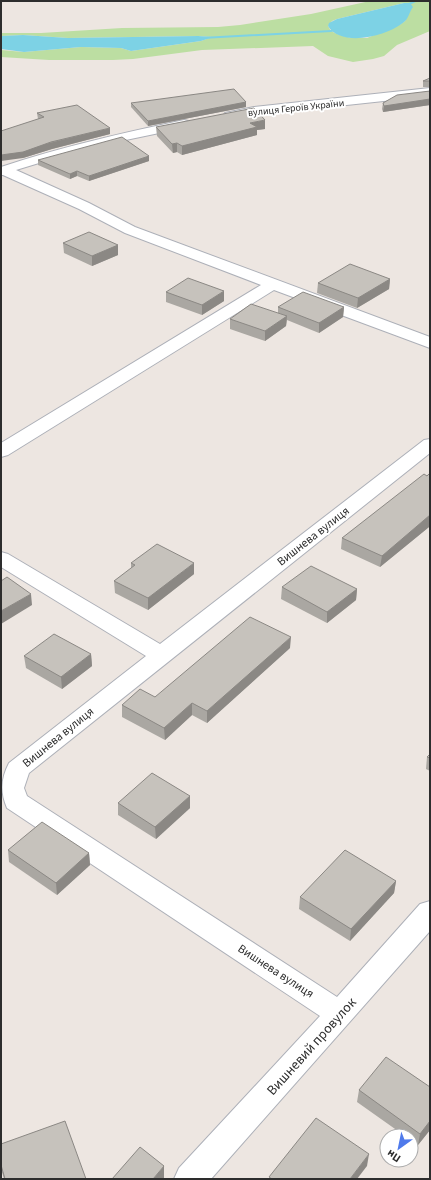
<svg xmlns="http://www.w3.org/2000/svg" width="431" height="1180" font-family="'Source Sans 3',sans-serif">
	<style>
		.green { fill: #bcdea2; fill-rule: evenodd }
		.water { fill: #7dd2e5 }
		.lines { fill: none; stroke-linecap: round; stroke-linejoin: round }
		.stream { fill: #7dd2e5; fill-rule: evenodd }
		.minor-casing { stroke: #adb0b8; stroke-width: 2 }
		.minor { fill: #fff; fill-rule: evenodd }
		.wall { fill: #aaa7a2 }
		.shaded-wall { fill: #8b8884 }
		.building { fill: #c6c2bc; stroke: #8b8884 }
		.labels { text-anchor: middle; stroke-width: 4; stroke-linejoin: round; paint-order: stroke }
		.far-street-label { font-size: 10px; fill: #2d2d2d; stroke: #fff }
		.street-label { font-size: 12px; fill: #2d2d2d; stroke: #fff }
		.near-street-label { font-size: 14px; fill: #2d2d2d; stroke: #fff }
	</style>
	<rect width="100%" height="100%" fill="#ede6e1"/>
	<path class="green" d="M370,1H430V31L397,45L384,56L373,59L353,62L328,56L313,46L202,50L133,59L113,60H49L1,57V50L24,52L81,47L121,48L131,51L201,41L212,37L198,36L68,38L23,35L1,36V33H41L122,28L218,27L240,25L311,14ZM404,3L411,9L405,21L401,24L367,38H351L337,34L331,31L328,26L332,21L337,19Z"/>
	<g class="water">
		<path d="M404,3H410L413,7C409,12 409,18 404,22C388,36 341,48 328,26L329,23L337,19Z"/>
		<polygon points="23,35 68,38 198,36 213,37 201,41 131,51 121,48 81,47 24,52 1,49 1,36"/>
	</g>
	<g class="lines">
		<g class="stream">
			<polygon points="413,1 418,1 401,9 398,8"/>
			<polygon points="340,28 341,30 331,32 202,39 200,38 202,37 331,30"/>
		</g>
		<g class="minor-casing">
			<g id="minor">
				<polygon points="430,88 430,96 254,115 229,120 225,119 223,116 225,113 254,107"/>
				<path d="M184,120L188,121L190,124L188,127L121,141L62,156L16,170L89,203L135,227L430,337V348L274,290L8,455L1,457V443L261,285L125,233L79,209L3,175H1V167C61,147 122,133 184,120Z"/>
				<path d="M430,439V453L29,773L24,788L27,796L337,997L420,904L430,901V931L211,1179H174L179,1168L320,1016L7,808C0,792 1,778 9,763L146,656L1,567V552L8,554L160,644L424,440Z"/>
			</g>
		</g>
		<use href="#minor" class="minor"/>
	</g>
	<g class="wall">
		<polygon points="430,78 430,87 423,87 423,81"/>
		<polygon points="430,91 430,105 383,112 382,109 383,103"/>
		<polygon points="246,102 246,107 148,126 131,107 131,103"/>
		<polygon points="37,113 110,134 52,149 23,158 38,119"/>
		<polygon points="156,127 265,129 257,130 257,135 182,155 177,152 173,153 157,136"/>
		<polygon points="149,156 149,161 89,181 77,176 70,179 38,165 38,160"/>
		<polygon points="63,243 118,245 118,255 92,266 64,253"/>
		<polygon points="390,279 389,289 357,308 317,293 318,283"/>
		<polygon points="166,292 224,301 202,315 166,302"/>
		<polygon points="278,307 344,307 343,317 319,333 287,320 286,326 265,341 230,329 230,319 278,313"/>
		<polygon points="430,473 430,527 429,527 380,567 341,549 342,538"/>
		<polygon points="131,563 194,574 148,610 115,593 114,581 131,569"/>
		<polygon points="282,587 357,589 356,600 327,623 281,599"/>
		<polygon points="290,648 207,723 192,715 165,740 122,717 122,705 155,697"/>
		<polygon points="91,654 92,666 62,689 26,668 24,656"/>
		<polygon points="430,754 430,771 426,769 427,757"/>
		<polygon points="190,796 190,808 156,839 118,815 118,803"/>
		<polygon points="8,850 89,853 90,865 57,895 9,862"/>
		<polygon points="396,881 394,893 350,941 299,909 300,897"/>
		<polygon points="430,1087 430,1130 418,1145 411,1140 411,1136 405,1136 357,1102 359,1090"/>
		<polygon points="1,1144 86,1179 4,1179 1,1169"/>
	</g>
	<g class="shaded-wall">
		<polygon points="430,99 430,105 383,112 384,106"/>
		<polygon points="246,102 246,107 148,126 148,121"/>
		<polygon points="265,120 265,129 257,130 257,135 182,155 182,146 250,123"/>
		<polygon points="110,128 110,134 52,149 23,158 1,161 1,155"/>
		<polygon points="177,143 177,152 173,153 172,144"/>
		<polygon points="149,156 149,161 89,181 89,176"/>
		<polygon points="77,171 77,176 70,179 70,174"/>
		<polygon points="118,245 118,255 92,266 92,256"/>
		<polygon points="390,279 389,289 357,308 358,298"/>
		<polygon points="224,291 224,301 202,315 202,305"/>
		<polygon points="344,307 343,317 319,333 319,323"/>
		<polygon points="287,316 286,326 265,341 265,331"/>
		<polygon points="430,515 429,527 380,567 382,556"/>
		<polygon points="194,563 194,574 148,610 148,598"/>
		<polygon points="357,589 356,600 327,623 327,612"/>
		<polygon points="31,594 32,605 1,624 1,611"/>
		<polygon points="291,637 290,648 207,723 207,711"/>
		<polygon points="91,654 92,666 62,689 61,677"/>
		<polygon points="192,703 192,715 165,740 164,728"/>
		<polygon points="190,796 190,808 156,839 155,827"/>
		<polygon points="89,853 90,865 57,895 56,883"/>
		<polygon points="396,881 394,893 350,941 351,929"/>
		<polygon points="430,1121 430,1130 418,1145 420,1134"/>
		<polygon points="369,1154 367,1166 357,1179 350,1179"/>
		<polygon points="164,1166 164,1178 163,1179 153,1179"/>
	</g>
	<g class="building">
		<polygon points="430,78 430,81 423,81"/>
		<polygon points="234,89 246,102 148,121 131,103"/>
		<polygon points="430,91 430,99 384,106 383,103 397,95"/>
		<polygon points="77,105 110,128 51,142 23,152 1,155 1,131 44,117 37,113"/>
		<polygon points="254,108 265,120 250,123 257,127 182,146 177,143 172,144 156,127"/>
		<polygon points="122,137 149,156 89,176 77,171 70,174 38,160"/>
		<polygon points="89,232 118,245 92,256 63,243"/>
		<polygon points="350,264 390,279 358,298 318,283"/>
		<polygon points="188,278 224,291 202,305 166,292"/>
		<polygon points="303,292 344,307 319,323 278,307"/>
		<polygon points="251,304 287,316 265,331 230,319"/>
		<polygon points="430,473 430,515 382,556 342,538 424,474 427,476"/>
		<polygon points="157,544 194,563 148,598 114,581 135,565 131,563"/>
		<polygon points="311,566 357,589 327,612 282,587"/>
		<polygon points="7,577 31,594 1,611 1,581"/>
		<polygon points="250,617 291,637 207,711 192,703 164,728 122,705 140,689 155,697"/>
		<polygon points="54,634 91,654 61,677 24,656"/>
		<polygon points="430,754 430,758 427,757"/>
		<polygon points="152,773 190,796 155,827 118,803"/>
		<polygon points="42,822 89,853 56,883 8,850"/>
		<polygon points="345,850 396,881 351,929 300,897"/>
		<polygon points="386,1057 430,1087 430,1121 420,1134 359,1090"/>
		<polygon points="316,1118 369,1154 350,1179 272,1179 269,1177"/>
		<polygon points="65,1121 86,1179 5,1179 1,1165 1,1144"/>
		<polygon points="140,1147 164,1166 153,1179 112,1179"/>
	</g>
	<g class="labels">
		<g class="far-street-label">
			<text transform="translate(296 107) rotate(-6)" y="4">вулиця Героїв України</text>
		</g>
		<g class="street-label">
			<text transform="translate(313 536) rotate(-38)" y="4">Вишнева вулиця</text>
			<text transform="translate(58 737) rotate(-39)" y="4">Вишнева вулиця</text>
			<text transform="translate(276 971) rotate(33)" y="4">Вишнева вулиця</text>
		</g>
		<g class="near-street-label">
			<text transform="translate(311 1046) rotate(-48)" y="5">Вишневий провулок</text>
		</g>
	</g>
	<rect width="431" height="1180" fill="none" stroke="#2d2d2d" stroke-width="4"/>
	<g transform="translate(399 1148) rotate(213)"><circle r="19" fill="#ffffff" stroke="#ababab"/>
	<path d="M0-3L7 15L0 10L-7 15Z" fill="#4f7aeb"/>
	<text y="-6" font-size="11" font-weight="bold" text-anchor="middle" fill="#2d2d2d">Пн</text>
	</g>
</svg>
